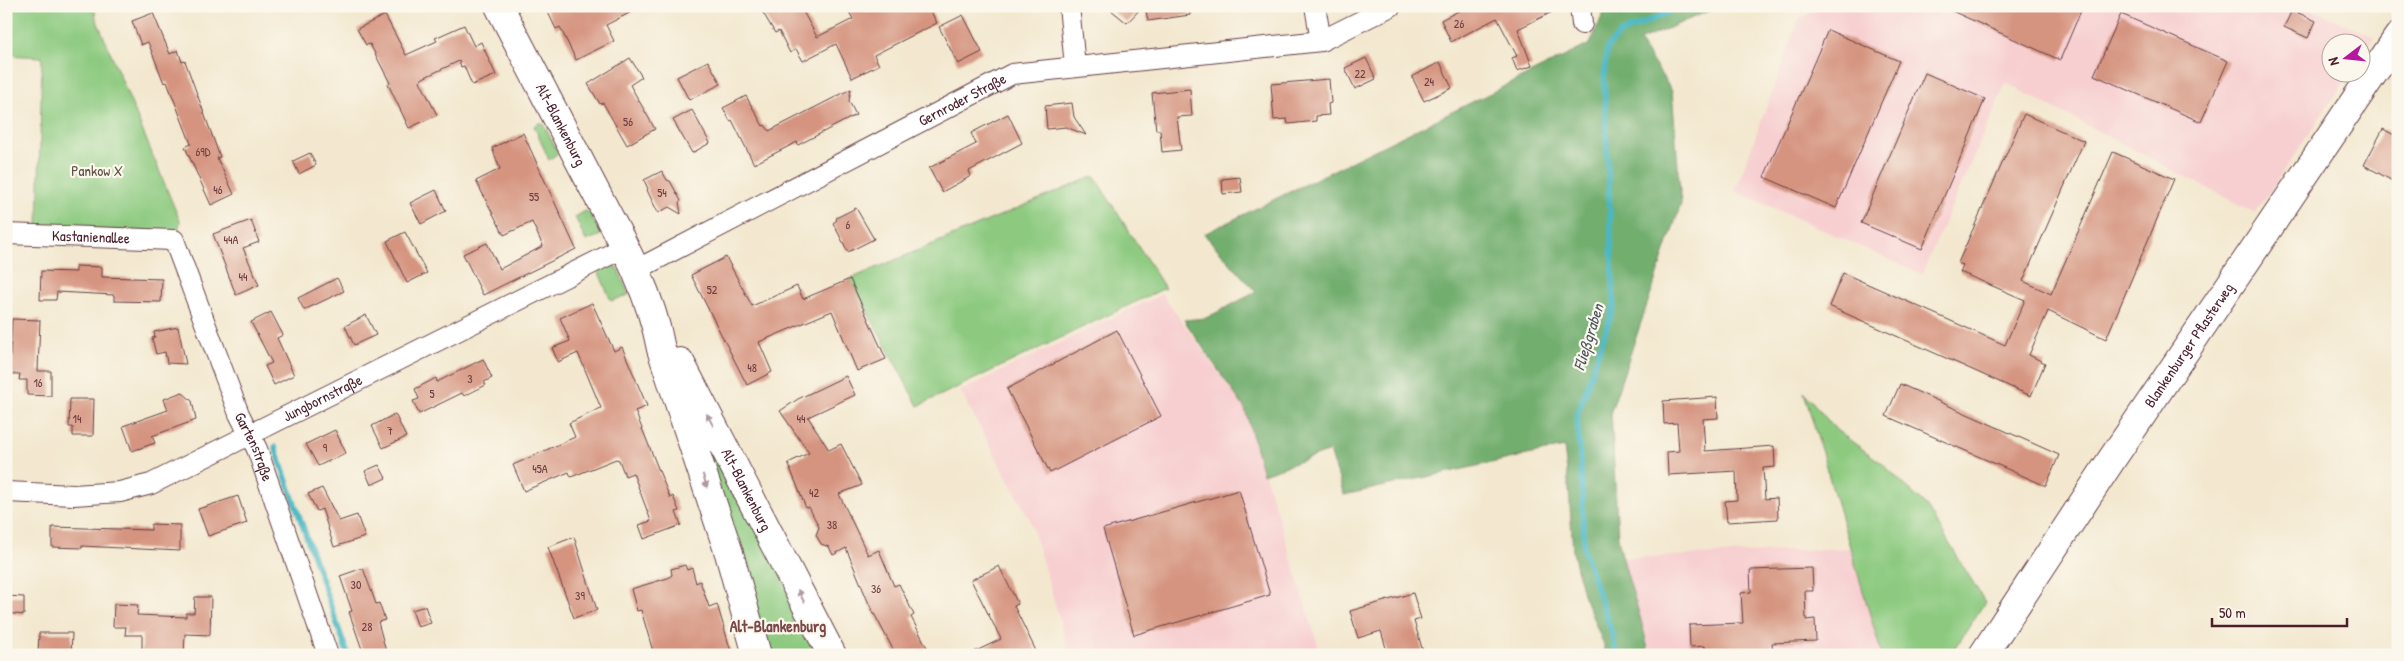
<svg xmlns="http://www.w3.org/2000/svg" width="2404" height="661" font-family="'Patrick Hand',sans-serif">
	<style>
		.built { fill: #f7cfd0 }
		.green { fill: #8dca80; stroke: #6c7456 }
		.forest { fill: #72ae6e; stroke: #5e664c }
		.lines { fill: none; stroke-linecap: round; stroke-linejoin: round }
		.stream { stroke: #49b7c4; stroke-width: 5.5 }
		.building { fill: #d59480 }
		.street-casing { stroke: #633d44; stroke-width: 22 }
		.secondary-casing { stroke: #633d44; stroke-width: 30 }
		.street { stroke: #fff; stroke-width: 20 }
		.secondary { stroke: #fff; stroke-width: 28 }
		.oneway { fill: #ae9aa0 }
		.labels { text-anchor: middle; stroke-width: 4.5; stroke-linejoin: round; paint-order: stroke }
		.number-label { font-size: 12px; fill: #6d3c40 }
		.street-label { font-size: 15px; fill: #4a1f2b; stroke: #fbf7ec }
		.park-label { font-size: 15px; fill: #5e5244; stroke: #fbf7ec }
		.water-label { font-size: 16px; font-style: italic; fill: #4a5461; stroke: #fbf7ec }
		.neighbourhood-label { font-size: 16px; font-weight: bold; fill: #7b4849; stroke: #fbf7ec }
	</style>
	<rect width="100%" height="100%" fill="#fbf7ec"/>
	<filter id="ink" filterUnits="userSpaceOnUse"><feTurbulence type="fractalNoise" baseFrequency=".02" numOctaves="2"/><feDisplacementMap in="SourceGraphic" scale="10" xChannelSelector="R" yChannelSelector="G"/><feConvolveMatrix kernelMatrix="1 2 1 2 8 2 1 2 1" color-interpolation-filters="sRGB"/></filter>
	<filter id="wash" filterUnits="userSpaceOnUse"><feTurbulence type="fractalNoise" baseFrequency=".0096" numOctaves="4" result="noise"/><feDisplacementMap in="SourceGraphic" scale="20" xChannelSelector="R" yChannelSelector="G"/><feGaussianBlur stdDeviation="1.12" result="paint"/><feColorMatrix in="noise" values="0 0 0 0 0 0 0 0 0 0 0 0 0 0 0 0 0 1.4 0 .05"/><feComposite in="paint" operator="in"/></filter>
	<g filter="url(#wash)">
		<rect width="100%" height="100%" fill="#f3e8cf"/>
		<g class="built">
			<polygon points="1823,6 2304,6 2375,37 2362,56 2362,42 2332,42 2332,72 2350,73 2255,213 2006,83 1922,274 1735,191 1799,19"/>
			<polygon points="1162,294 1245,409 1321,655 1070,655 1030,520 960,391"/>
			<polygon points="1851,548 1882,655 1649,655 1644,629 1622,558"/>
		</g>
		<g class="green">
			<polygon points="6,6 94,6 96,18 180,221 178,233 38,227 42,57 6,55"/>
			<polygon points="539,123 543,123 558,153 549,160 534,126"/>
			<polygon points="1094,176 1165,288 918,406 850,279"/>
			<polygon points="585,211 589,212 601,235 586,241 575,217"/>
			<polygon points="610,264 618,269 629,295 611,301 597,268"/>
			<polygon points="1804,392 1836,430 1883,464 1927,507 1985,602 1951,655 1882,655"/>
			<polygon points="691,399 825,655 766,655"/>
		</g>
		<path class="forest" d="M1622,6H1720L1639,41L1672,91L1681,204L1611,411L1618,538C1626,577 1642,615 1649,655H1604V645L1583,594L1573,552L1569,490L1564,447L1344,495L1330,451L1263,474L1245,409L1184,320L1206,318L1256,292L1204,234L1590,44L1603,14Z"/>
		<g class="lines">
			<g class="stream">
				<polyline points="275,447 348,655"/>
				<polyline points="1616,655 1613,636 1584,551 1582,488 1577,416 1614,306 1604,78 1607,48 1619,34 1683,6"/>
			</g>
		</g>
		<g id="blocks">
			<g class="building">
				<polygon points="545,6 643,6 606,25 614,41 576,60 560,27 556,29"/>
				<polygon points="771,6 800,6 817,37 853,19 846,6 928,6 937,23 874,55 879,65 852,78 836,44 803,61 796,49 790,53 779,31 775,33 762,11"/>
				<polygon points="1106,6 1143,6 1127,23"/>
				<polygon points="1145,6 1190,6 1190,15 1148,21"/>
				<polygon points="1468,6 1564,6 1518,29 1532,66 1517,71 1512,58 1517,56 1497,18 1451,42 1441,20"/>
				<polygon points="1941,6 2083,6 2060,60"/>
				<polygon points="2292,10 2316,21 2308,38 2284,27"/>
				<polygon points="153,13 170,54 178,50 182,62 185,61 220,157 217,158 234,194 211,205 185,147 191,144 167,82 164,83 148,42 141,45 132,21"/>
				<polygon points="2121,14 2228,61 2201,122 2094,75"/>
				<polygon points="385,15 406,55 437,41 435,38 464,25 474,46 481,42 496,75 472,85 464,66 461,67 459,61 423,78 420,81 437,115 409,128 388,84 390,83 370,44 366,45 357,29"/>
				<polygon points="963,15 982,52 958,64 939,27"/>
				<polygon points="1828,30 1899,61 1836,208 1764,177"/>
				<polygon points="630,58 642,77 630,85 655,129 627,145 603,103 600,104 588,84"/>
				<polygon points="1366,58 1376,79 1355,89 1345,68"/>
				<polygon points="708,61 721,84 689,100 677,77"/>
				<polygon points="1440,62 1452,88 1424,101 1412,77"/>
				<polygon points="1925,73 1985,99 1922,249 1861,223"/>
				<polygon points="1329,79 1331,103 1328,104 1329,115 1316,116 1316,121 1288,124 1287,119 1274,120 1271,84"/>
				<polygon points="851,89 849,101 856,115 798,145 797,142 754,164 732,120 730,121 723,108 746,96 763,126 765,125 769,131"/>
				<polygon points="1190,89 1192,116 1177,117 1181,150 1162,152 1160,130 1156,130 1152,93"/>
				<polygon points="1072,103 1074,117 1086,135 1066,127 1047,129 1045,106"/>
				<polygon points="692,110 710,143 692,153 673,120"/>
				<polygon points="1008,114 1022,143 969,171 971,176 942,192 929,168 976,144 971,133"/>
				<polygon points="2024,114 2084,141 2023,281 2051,294 2113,152 2174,179 2106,339 2048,311 2029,355 2045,363 2031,396 1829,306 1843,273 2005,345 2025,300 1960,272 1963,265 1958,263"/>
				<polygon points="2383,129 2398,137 2398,184 2364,165"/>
				<polygon points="523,133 576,249 483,295 463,254 487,243 500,269 543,246 532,222 504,235 476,181 500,169 492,148"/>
				<polygon points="310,153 316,165 299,174 293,161"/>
				<polygon points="662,171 667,180 670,181 681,201 679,202 681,214 669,207 658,213 647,190 648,189 644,180"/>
				<polygon points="1240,177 1242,192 1223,194 1222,179"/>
				<polygon points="436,190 446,211 421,224 410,203"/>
				<polygon points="856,208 874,239 848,252 833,223 837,220 836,218"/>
				<polygon points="251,220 259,242 243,248 259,285 236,295 213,234"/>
				<polygon points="405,232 427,273 407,283 387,241"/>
				<polygon points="726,257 752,306 797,286 803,299 850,279 886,359 857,371 832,311 759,342 772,372 747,385 691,275"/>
				<polygon points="76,266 102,267 102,277 162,279 161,302 114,301 114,295 57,292 56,300 40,300 41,271 76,272"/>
				<polygon points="337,278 344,291 304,310 298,298"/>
				<polygon points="592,303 614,351 622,347 647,406 635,411 670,498 673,496 679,511 676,512 681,525 644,539 639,525 651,521 633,473 625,476 619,460 616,459 571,477 569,472 524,491 513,465 575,437 569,423 601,408 578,353 558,362 552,348 570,341 560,318"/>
				<polygon points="271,312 283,335 277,338 294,375 274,385 265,366 272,363 251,322"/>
				<polygon points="366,315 376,335 354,345 345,326"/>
				<polygon points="12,319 40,320 38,371 51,371 51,396 27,395 27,380 19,380 20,374 7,374 7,357 10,357"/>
				<polygon points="178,327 186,364 167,363 165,352 156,354 152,338 155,337 154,332"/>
				<polygon points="1117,330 1161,416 1050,473 1007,389"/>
				<polygon points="483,359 492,378 484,382 486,385 464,396 462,393 419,414 413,401 419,399 415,389 436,378 437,382"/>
				<polygon points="846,376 855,395 808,417 829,450 841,444 862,485 839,494 868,555 879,550 894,586 899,584 914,615 911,617 931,655 896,655 869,604 846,548 833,555 829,547 821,544 816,535 819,527 809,507 806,508 788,463 809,453 780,411 798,399"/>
				<polygon points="1900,384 2059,455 2046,486 1886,416"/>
				<polygon points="182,392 192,401 196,420 152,436 155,443 132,451 123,426 168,410 164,399"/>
				<polygon points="1717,397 1718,418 1703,419 1705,451 1774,446 1775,467 1763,468 1765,499 1777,498 1778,519 1727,522 1725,501 1737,500 1736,471 1668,475 1667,452 1679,451 1677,423 1664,424 1663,401"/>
				<polygon points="70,399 94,399 93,436 73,436 73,427 69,427"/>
				<polygon points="395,414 406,437 383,448 372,426"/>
				<polygon points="335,430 346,453 318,466 306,444"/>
				<polygon points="379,465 386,478 371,485 365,471"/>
				<polygon points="322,488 339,521 357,515 365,537 334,547 322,509 317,511 308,494"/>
				<polygon points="1239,490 1270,595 1134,635 1103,529"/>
				<polygon points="238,496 247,523 208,536 198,509"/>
				<polygon points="151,524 180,525 180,551 82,546 82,548 52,547 52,527 151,530"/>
				<polygon points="574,537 597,610 574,618 548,547"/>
				<polygon points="685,565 687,570 692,568 696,583 700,581 709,607 717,604 732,655 654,655 641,610 637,611 631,589 668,578 672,575 671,569"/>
				<polygon points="999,566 1018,604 1014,606 1038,655 968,655 1001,639 971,580"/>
				<polygon points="363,568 376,604 379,603 385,620 378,622 387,655 364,655 349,612 352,611 340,576"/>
				<polygon points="1812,568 1813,591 1805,591 1806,620 1815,619 1816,641 1772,643 1773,655 1705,655 1705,646 1690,647 1689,625 1743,623 1741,593 1751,592 1750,570"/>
				<polygon points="1413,593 1421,619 1414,621 1424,655 1388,655 1381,631 1358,638 1350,611"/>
				<polygon points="6,596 24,597 24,615 6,613"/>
				<polygon points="195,597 211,597 210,635 185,634 184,655 142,655 142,635 125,635 126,627 113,627 114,604 138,605 137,615 186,617 186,613 194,613"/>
				<polygon points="425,606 431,623 418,627 412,610"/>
				<polygon points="39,633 72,633 71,655 38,655"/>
			</g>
		</g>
	</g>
	<g filter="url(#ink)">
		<use href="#blocks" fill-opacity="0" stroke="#633d44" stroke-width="1"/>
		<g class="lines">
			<g class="street-casing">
				<g id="street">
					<polyline points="1069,6 1075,66"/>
					<polyline points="1315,6 1321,41"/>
					<polyline points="1580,6 1582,24"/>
					<path id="s1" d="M6,234L174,240L239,414L257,449L328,655"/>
					<path id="s2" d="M636,270L1012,74L1321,41L1391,6"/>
					<path id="s3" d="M6,492L74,495L120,492L151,484L625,247"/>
				</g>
			</g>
			<g class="secondary-casing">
				<g id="secondary">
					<path id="s4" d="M499,6C530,66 561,125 592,185C620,238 650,289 661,349L729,553L757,655"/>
					<path id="s5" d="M680,362L832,655"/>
					<path id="s6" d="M1983,655L2112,459L2398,37"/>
				</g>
			</g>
			<use href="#street" class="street"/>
			<use href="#secondary" class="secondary"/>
		</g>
		<defs><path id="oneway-solid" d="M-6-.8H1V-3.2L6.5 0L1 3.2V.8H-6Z" transform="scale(1.25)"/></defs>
		<g class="oneway">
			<use href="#oneway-solid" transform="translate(710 420) rotate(-118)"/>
			<use href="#oneway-solid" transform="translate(705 481) rotate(72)"/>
			<use href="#oneway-solid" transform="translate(801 596) rotate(-117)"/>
		</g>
	</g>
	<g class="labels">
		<g class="number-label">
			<text x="1459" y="28">26</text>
			<text x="1360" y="78">22</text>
			<text x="1429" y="86">24</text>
			<text x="628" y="126">56</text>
			<text x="203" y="156">69D</text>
			<text x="218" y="194">46</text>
			<text x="662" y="197">54</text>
			<text x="534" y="201">55</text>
			<text x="848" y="229">6</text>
			<text x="231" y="244">44A</text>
			<text x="243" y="281">44</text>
			<text x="712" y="294">52</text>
			<text x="752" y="372">48</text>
			<text x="470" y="383">3</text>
			<text x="38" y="387">16</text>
			<text x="432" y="398">5</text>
			<text x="77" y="423">14</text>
			<text x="801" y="423">44</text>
			<text x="390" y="435">7</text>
			<text x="325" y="452">9</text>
			<text x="540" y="473">45A</text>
			<text x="814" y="497">42</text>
			<text x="832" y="529">38</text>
			<text x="356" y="589">30</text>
			<text x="876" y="593">36</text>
			<text x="580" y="600">39</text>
			<text x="367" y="631">28</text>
		</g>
		<g class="street-label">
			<text dy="5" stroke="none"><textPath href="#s2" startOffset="368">Gernroder Straße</textPath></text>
			<text dy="5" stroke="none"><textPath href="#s4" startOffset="134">Alt-Blankenburg</textPath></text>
			<text dy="5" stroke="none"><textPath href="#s1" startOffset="85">Kastanienallee</textPath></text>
			<text dy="5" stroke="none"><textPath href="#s6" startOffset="372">Blankenburger Pflasterweg</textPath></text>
			<text dy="5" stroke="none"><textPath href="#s3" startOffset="338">Jungbornstraße</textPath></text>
			<text dy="5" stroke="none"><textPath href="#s1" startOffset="390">Gartenstraße</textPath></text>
			<text dy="5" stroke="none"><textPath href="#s5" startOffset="144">Alt-Blankenburg</textPath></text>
		</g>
		<g class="park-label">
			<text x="97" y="176">Pankow X</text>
		</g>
		<g class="water-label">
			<text transform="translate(1588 337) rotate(-73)" y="6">Fließgraben</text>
		</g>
		<g class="neighbourhood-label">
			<text x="778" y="632">Alt-Blankenburg</text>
		</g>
	</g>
	<rect width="2404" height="661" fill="none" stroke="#fbf7ec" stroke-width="25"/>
	<g transform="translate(2346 58) rotate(254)"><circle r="24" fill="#fbf7ec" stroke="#b4a19f"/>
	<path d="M0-4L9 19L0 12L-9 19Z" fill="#b5179e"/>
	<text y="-8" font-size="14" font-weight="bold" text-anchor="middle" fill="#4a1f2b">N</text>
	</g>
	<path d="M2212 618v8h135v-8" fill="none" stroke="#4a1f2b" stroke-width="2.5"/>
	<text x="2219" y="618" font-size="15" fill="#4a1f2b" stroke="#fbf7ec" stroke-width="4" paint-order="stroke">50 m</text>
</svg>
